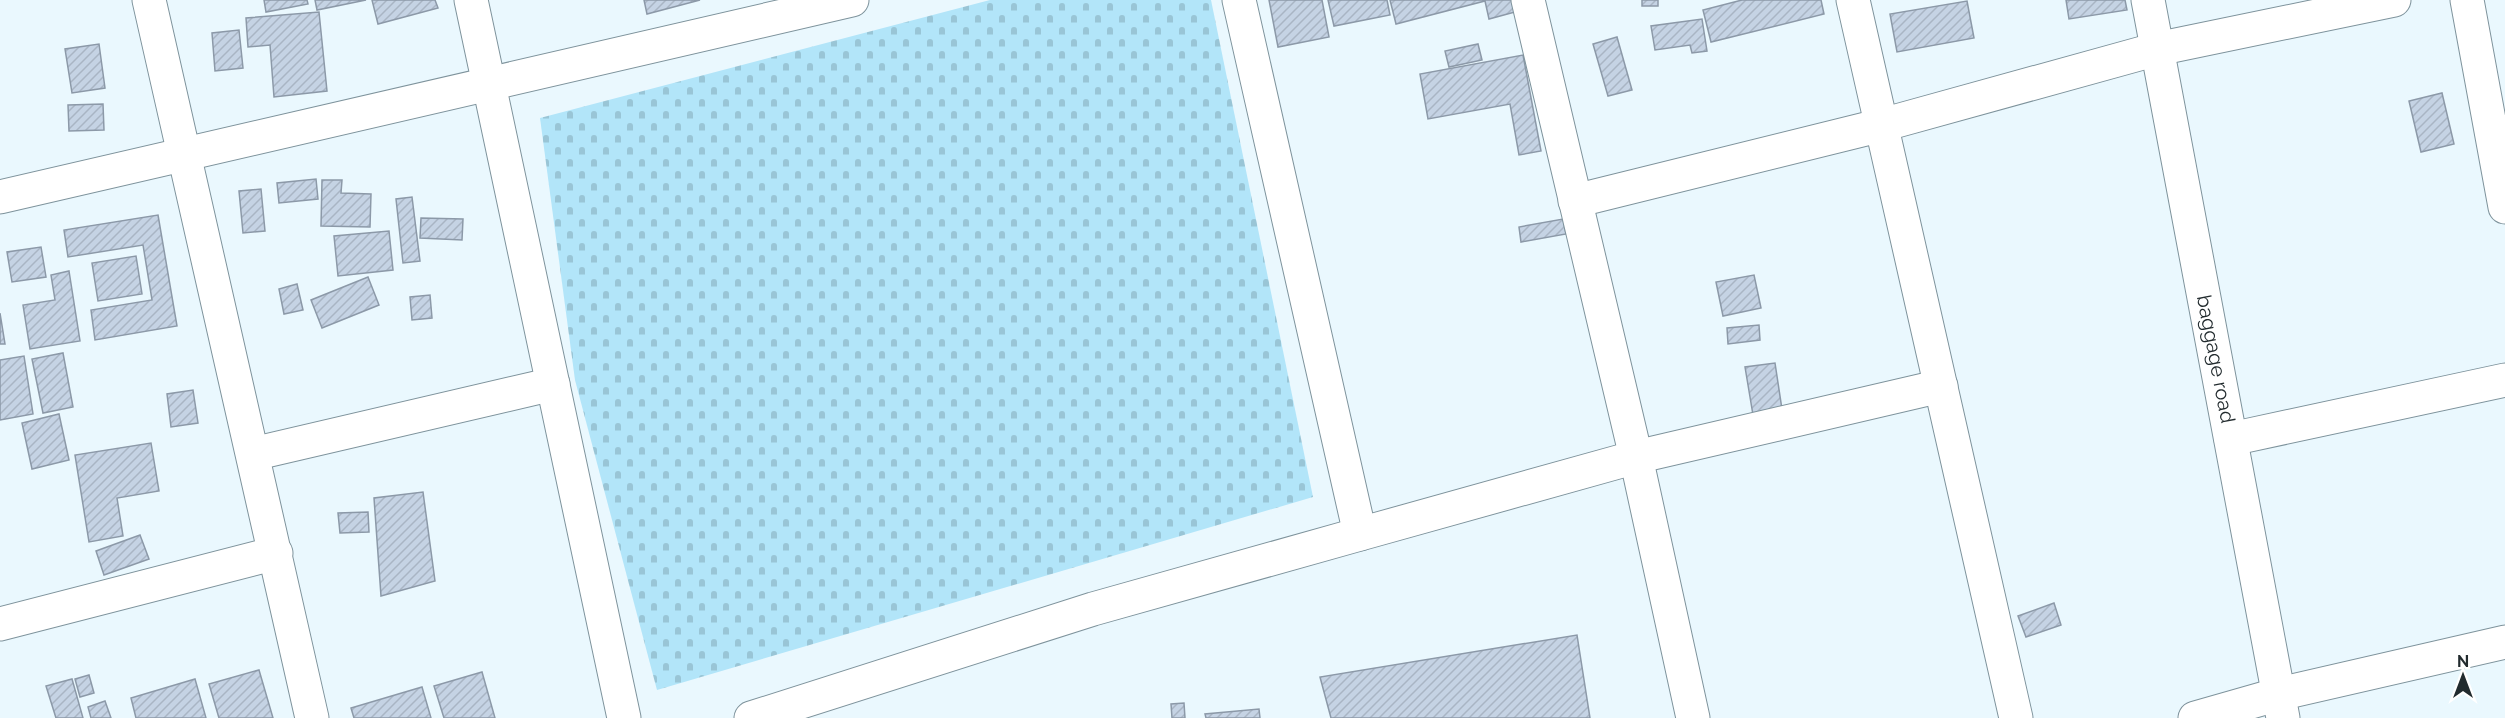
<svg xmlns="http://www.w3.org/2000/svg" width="2505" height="718" font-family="Raleway,sans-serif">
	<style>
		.cemetery { fill: url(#cemetery-stones) }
		.building { fill: url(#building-hatch); stroke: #8c99a8; stroke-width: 1.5 }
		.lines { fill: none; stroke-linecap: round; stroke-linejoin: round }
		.minor-casing { stroke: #7e939c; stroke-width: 35 }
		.minor { stroke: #fff; stroke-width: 33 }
		.labels { text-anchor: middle; stroke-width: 4.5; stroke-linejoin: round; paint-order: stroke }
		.street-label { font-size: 20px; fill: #222b2e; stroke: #fff }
	</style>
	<defs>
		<pattern id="cemetery-stones" width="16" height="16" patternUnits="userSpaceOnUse" patternTransform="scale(1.5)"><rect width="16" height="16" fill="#b2e5f9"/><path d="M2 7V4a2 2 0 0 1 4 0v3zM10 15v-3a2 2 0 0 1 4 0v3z" fill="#99c5d6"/></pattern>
		<pattern id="building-hatch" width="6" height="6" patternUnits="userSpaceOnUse" patternTransform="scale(1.5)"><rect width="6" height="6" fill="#c5d3e4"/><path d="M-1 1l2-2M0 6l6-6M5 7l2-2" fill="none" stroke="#a9b5c4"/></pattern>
	</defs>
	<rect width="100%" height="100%" fill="#eaf8fe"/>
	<polygon class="cemetery" points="990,0 1211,0 1313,497 657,690 575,380 540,118"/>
	<g class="building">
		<polygon points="264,0 307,0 308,4 266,12"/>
		<polygon points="315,0 366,0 317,10"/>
		<polygon points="372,0 435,0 438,8 378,24"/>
		<polygon points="644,0 700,0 647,14"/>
		<polygon points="1269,0 1322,0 1329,37 1278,47"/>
		<polygon points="1328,0 1387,0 1390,15 1334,26"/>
		<polygon points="1390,0 1512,0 1515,12 1489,19 1485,1 1396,24"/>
		<rect x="1642" y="0" width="16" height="6"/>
		<polygon points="1742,0 1821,0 1824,14 1711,42 1703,10"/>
		<polygon points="2066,0 2125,0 2127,10 2069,19"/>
		<polygon points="1967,1 1974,38 1897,52 1890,14"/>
		<polygon points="319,12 327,91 274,97 270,45 248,47 246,18"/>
		<polygon points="1702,19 1707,51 1692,53 1690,45 1655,50 1651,26"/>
		<polygon points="239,30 243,68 215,71 212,33"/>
		<polygon points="1617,37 1632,90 1608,96 1593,44"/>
		<polygon points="99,44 105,88 72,93 65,49"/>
		<polygon points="1478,44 1482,60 1449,67 1445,51"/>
		<polygon points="1523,55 1541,151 1519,155 1510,104 1428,119 1420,74"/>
		<polygon points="2442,93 2454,144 2421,152 2409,101"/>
		<polygon points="103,104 104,130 69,131 68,105"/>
		<polygon points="316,179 318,199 279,203 277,183"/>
		<polygon points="322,180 342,180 341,193 371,194 370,227 321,226"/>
		<polygon points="261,189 265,231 243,233 239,191"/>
		<polygon points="412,197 420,261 403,263 396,199"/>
		<polygon points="158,215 177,326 95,340 91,310 152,300 143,245 68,257 64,230"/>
		<polygon points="421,218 463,219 462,240 420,238"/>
		<polygon points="1563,219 1566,234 1521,242 1519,227"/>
		<polygon points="389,231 393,270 338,276 334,236"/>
		<polygon points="41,247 46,277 12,282 7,252"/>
		<polygon points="136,256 142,294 98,301 92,263"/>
		<polygon points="69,271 80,341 30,349 23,305 55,300 51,275"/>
		<polygon points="1754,275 1761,308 1723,316 1716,282"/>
		<polygon points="368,277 379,305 322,328 311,300"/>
		<polygon points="297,284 303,310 284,314 279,289"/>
		<polygon points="430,295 432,318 412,320 410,297"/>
		<polygon points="0,313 5,344 0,344"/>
		<polygon points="1759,325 1760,340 1728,344 1727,328"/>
		<polygon points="63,353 73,407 43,413 32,359"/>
		<polygon points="24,356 33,414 0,420 0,360"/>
		<polygon points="1775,363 1783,416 1754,421 1745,367"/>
		<polygon points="193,390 198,423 171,427 167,394"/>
		<polygon points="59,414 69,460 32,469 22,423"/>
		<polygon points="151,443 159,491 117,498 123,536 89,542 75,455"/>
		<polygon points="423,492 435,581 381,596 374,498"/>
		<polygon points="368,512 369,532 340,533 338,513"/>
		<polygon points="140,535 149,559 104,575 96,551"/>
		<polygon points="2054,603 2061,625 2026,637 2018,616"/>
		<polygon points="1577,635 1590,718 1331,718 1320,677"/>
		<polygon points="259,670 273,718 219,718 209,684"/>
		<polygon points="482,672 495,718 444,718 434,686"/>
		<polygon points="89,675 94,693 80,697 75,679"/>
		<polygon points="72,679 83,718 56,718 46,686"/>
		<polygon points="195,679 206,718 136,718 131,698"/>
		<polygon points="422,687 431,718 354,718 351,708"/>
		<polygon points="105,701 111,718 91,718 88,707"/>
		<polygon points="1184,703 1185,718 1172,718 1171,704"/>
		<polygon points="1259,709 1260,718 1206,718 1205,714"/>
	</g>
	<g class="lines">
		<g class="minor-casing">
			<g id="minor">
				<polyline points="149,0 312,718"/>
				<polyline points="471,0 624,718"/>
				<polyline points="1239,0 1360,534"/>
				<polyline points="1528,0 1636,457 1693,718"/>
				<polyline points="1853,0 2016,718"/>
				<polyline points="2148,0 2283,718"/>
				<polyline points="2467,0 2505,207"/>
				<polyline points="0,197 852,0"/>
				<polyline points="1575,201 1882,125 2157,49 2394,0"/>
				<polyline points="2231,439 2505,380"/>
				<polyline points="253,454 553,384"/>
				<polyline points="0,624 276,553"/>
				<polyline points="751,718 1093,609 1360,534 1636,457 1941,386"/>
				<polyline points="2195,718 2279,694 2505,642"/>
			</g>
		</g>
		<use href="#minor" class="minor"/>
	</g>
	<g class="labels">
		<g class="street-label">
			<text transform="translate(2216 359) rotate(79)" y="7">baggage road</text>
		</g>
	</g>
	<g transform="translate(2463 676)" stroke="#ffffff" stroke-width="4.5" paint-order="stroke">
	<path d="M0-4.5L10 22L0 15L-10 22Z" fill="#222b2e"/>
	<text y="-9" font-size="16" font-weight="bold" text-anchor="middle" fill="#222b2e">N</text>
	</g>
</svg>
